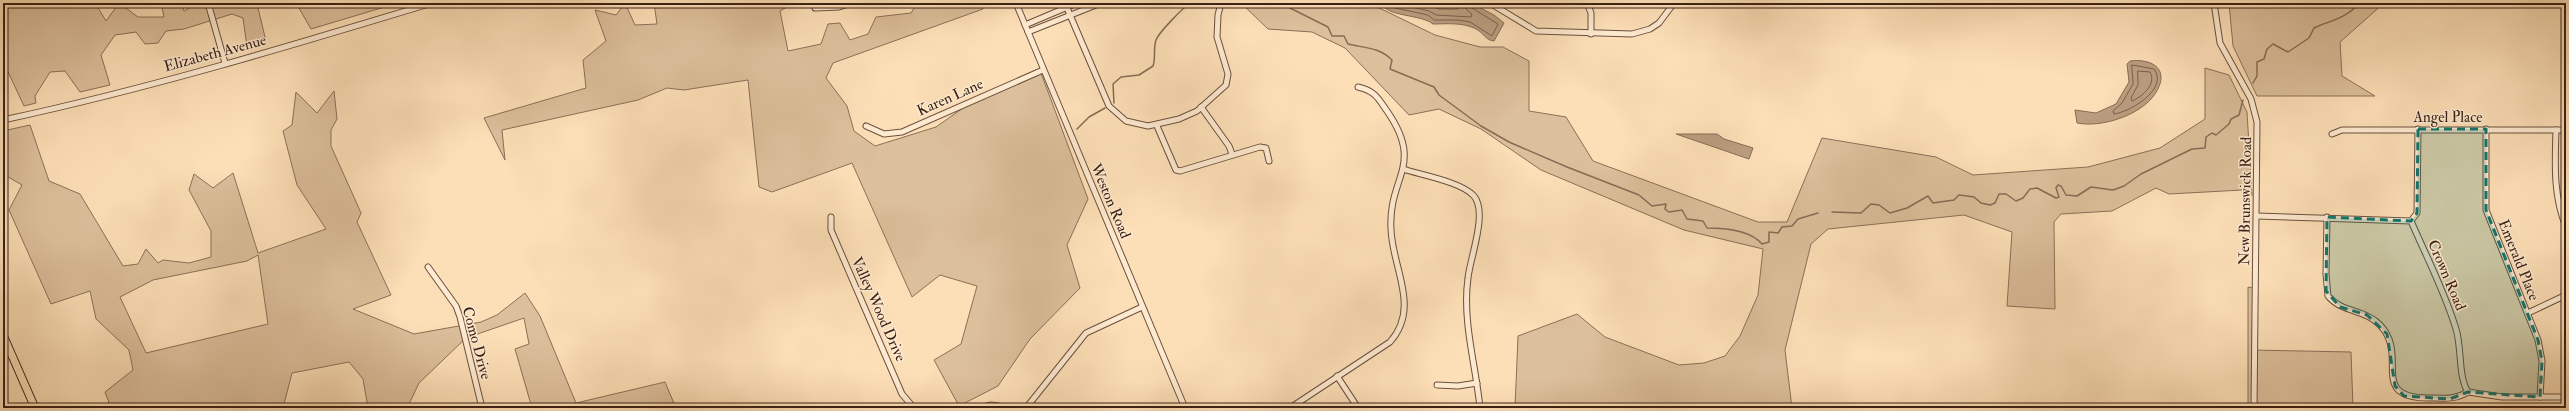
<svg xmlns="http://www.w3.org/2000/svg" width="2569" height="411" font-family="'IM FELL Double Pica',serif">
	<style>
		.green { fill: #dcbf9b; stroke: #8b7058; fill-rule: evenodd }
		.water { fill: #bb9e80; stroke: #876c55 }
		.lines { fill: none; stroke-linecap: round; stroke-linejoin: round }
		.shore { stroke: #7a604a; stroke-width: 1 }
		.stream { stroke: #876c55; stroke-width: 1.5 }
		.minor-casing { stroke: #6b503e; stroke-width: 7 }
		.major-casing { stroke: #3a2115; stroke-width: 9 }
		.minor { stroke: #feead0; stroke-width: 5 }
		.major { stroke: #fddfb7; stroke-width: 7 }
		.marked { fill: #0f766e; fill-opacity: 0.2; stroke: #0f766e; stroke-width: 3; stroke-dasharray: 8 5; stroke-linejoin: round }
		.labels { text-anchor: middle; stroke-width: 3; stroke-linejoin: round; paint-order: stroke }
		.street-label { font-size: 15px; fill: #3a2115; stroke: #feead0 }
	</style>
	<rect width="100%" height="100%" fill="#fddfb7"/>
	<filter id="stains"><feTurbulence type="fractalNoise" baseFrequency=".005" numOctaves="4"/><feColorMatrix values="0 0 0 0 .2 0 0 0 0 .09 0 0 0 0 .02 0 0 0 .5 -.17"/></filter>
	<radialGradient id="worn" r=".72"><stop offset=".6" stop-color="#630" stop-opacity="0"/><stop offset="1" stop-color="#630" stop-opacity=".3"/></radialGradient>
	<g class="green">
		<polygon points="3,3 95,3 106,21 119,3 138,17 164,17 161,3 181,3 184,11 198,3 261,3 257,4 266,41 247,47 243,18 232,14 184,29 166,31 158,43 145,44 136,32 115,35 101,55 110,85 80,92 65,71 50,72 35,96 36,103 24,106 3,61"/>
		<polygon points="296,3 398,3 311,29"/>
		<polygon points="625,3 635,25 657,24 654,3 794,3 780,11 788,51 821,44 828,24 840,23 850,40 868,34 876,17 911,13 917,3 981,3 983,9 833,63 826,78 847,106 854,131 875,146 936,127 963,108 1041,73 1088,199 1067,245 1080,288 1030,339 998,386 959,406 934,360 961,344 977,286 940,275 912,297 852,163 772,192 759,187 748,80 684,90 667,88 638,100 502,130 505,160 484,118 586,88 583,60 606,41 595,10 616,15"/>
		<polygon points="1241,3 1369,3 1435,35 1480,47 1503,47 1529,61 1529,111 1566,117 1593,161 1758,222 1787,222 1822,138 1936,157 1973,175 2088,167 2160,148 2205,119 2205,68 2229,75 2247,112 2252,196 2242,190 2169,194 2156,188 2112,211 2061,214 2054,222 2055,309 2007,306 2012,232 1964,215 1828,229 1811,244 1785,350 1792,408 1515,408 1518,336 1577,314 1605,337 1679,365 1704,363 1725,356 1740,336 1758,295 1763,249 1684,230 1541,170 1481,129 1439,109 1409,115 1345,48 1312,32 1268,29"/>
		<polygon points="2229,3 2384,3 2340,42 2342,76 2375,96 2257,96 2233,46"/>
		<path d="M334,91L337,119L331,130V146L361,213L357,222L391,295L353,309L414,334L481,322L497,315L525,293L540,316L576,403L665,382L676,408H532L515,349L529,344L524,318L466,338L419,383L407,408H368L363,379L349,362L292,373L283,408H111L105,392L133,370L129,350L96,319L90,291L51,304L9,210L22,185L3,174V131L30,125L49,181L80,194L123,266L138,264L146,249L158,263L163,260L189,263L211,257V231L189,190L194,174L213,188L233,173L258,253L326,229L297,185L283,131L292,125L296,92L317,113ZM258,255L268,324L146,353L120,297L153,280L247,261Z"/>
		<polygon points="2248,287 2253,288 2252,350 2351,352 2353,408 2248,408"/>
	</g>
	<g class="water">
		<path d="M1381,3H1471L1494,15L1504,23L1494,41C1485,40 1484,33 1476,29C1462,22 1448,24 1433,24C1421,14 1386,17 1381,3Z"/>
		<path d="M2130,61C2153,58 2171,70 2155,94C2141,115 2102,128 2077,123L2075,110L2096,113L2116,104L2129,82L2127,64Z"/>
		<polygon points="1676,134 1717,134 1724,139 1753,148 1749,159"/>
	</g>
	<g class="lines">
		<g class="shore">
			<polyline points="1385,3 1395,8 1428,15 1434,20 1458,20 1470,22 1492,36 1498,24 1472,8 1470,3"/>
			<polyline points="1395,3 1429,11 1436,15 1471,17 1472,14 1466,9 1465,3"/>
			<polyline points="1422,3 1439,9 1458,9 1459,3"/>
			<path d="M2132,65L2154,69C2169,89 2130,112 2114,114L2113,111L2122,103L2133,84Z"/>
			<path d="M2138,71L2150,72C2157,84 2142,97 2132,101L2131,98L2138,85Z"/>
		</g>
		<g class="stream">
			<path d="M1280,3L1328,27L1332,36H1344L1348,44C1364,48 1379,47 1392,60L1390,69L1434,87L1439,95L1481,126L1509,142L1567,167L1639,195L1652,206L1666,204L1665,209L1669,212L1682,210L1687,219L1703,221L1707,228C1726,228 1750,230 1762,244L1769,242V232L1778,233L1782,227L1792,226L1798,219L1818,213"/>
			<path d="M2253,83L2257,76V62L2264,59L2267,49L2273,44L2288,52L2309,38L2314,28C2331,20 2346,19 2359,3"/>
			<path d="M1114,103L1113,84L1121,77L1139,75L1153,66C1156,58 1153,48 1156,40C1159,32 1183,8 1190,3"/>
			<polyline points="1077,129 1089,117 1105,108"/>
			<polyline points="1832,212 1861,213 1871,204 1879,205 1890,213 1907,208 1928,196 1933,203 1954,200 1959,195 1974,197 1981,203 1990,205 1995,203 1999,194 2006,194 2016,201 2023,198 2030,189 2037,188 2056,198 2059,197 2056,188 2058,185 2061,186 2066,195 2077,196 2091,187 2113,190 2124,186 2141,174 2192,149 2205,148 2206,137 2212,133 2216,135 2229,124 2231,119 2239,115 2243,100"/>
		</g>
		<g class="minor-casing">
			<g id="minor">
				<polyline points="208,3 225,63"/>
				<polyline points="1016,3 1185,408"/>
				<polyline points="1490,3 1536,31 1632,34 1650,29 1659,23 1674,3"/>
				<polyline points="1587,3 1591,13 1591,34"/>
				<polyline points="2214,3 2220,43 2251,99 2257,122 2254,408"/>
				<polyline points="815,8 839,7 851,3"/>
				<polyline points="1067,8 1109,106 1126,121 1148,126 1179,119 1197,111 1226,85 1228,74 1217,37 1218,15 1221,3"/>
				<polyline points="1025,25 1077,3"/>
				<polyline points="1028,32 1101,3"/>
				<polyline points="1201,107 1229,146 1232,154"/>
				<path d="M3,120C148,89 290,46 432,3"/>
				<polyline points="866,126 884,134 902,132 1043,70"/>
				<polyline points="1157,126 1176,170 1180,171 1260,147 1266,148 1269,161"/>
				<polyline points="2486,129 2486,210 2538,340 2542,361 2540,397"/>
				<path d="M2556,130C2555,164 2553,195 2566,227"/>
				<polyline points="2332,134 2342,130 2566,130"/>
				<path d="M1403,169C1421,175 1462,182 1474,196C1488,213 1470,258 1468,278C1462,321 1476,366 1480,408"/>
				<path d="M2257,216L2411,221C2426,256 2445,292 2456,329C2462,348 2458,377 2468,392L2502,397H2566"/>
				<polyline points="831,217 831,230 902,394 914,408"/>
				<path d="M2327,217L2326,274L2328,296C2342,313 2365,309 2380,325C2410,356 2367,398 2429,398C2443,398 2455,400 2468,392"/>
				<polyline points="2411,221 2417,213 2418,129"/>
				<polyline points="428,267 456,306 460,317 482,408"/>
				<polyline points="2528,313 2566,295"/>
				<polyline points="1337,376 1358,408"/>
				<polyline points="1437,385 1458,386 1477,383"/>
				<polyline points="980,408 991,405 1011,408"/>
				<polyline points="1026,408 1086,333 1142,307"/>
				<path d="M1290,408L1390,342C1421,307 1392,268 1391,229C1388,176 1425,166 1387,111C1378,98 1375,91 1358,87"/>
			</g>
		</g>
		<g class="major-casing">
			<polyline id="major" points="3,335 35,408"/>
		</g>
		<use href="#minor" class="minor"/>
		<use href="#major" class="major"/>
	</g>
	<path class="marked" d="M2418,129H2486V210L2538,340L2542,361L2540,397L2468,392L2450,399L2404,396L2395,386L2387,334L2367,315L2340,307L2326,291L2327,217L2411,221L2417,213Z"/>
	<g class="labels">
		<g class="street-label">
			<text transform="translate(215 53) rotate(-15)" y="5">Elizabeth Avenue</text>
			<text transform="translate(950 97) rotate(-24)" y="5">Karen Lane</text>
			<text x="2448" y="122">Angel Place</text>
			<text transform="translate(1111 201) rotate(67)" y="5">Weston Road</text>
			<text transform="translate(2245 201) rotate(-89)" y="5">New Brunswick Road</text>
			<text transform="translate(2519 260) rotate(68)" y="5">Emerald Place</text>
			<text transform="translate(2447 275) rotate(67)" y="5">Crown Road</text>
			<text transform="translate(879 309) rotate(66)" y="5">Valley Wood Drive</text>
			<text transform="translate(477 343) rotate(75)" y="5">Como Drive</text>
		</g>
	</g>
	<rect width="2569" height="411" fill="none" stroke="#fddfb7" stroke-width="16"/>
	<rect x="4" y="4" width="2561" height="403" fill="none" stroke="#3a2115" stroke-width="2"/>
	<rect x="8" y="8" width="2553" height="395" fill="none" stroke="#3a2115"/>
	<rect width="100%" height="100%" filter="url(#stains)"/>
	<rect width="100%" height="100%" fill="url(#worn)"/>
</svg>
